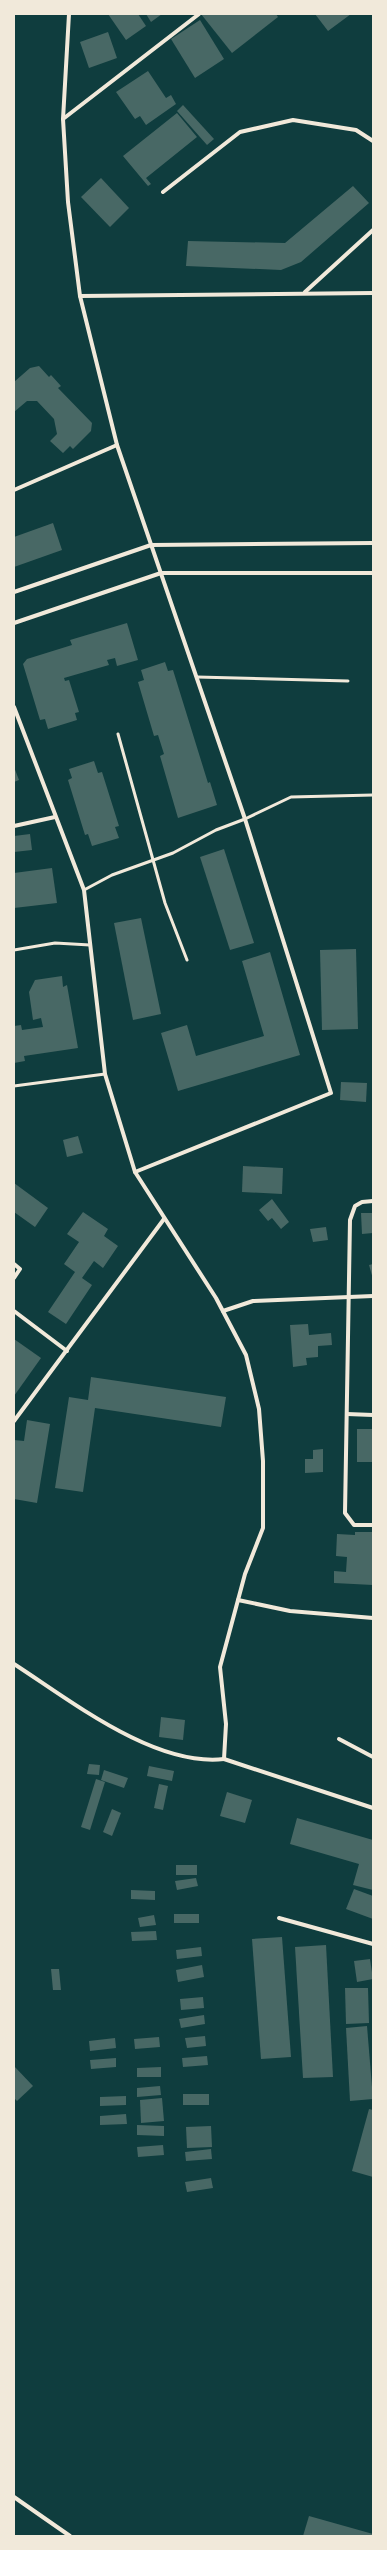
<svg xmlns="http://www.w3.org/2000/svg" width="387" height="2550" font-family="'Alegreya Sans',sans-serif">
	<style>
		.building { fill: #486865 }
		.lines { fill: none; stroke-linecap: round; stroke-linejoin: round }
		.service { stroke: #f1e9da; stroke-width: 3 }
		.minor { stroke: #f1e9da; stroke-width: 4 }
	</style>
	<rect width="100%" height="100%" fill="#0f3d3e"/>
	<g class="building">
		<polygon points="108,14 138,14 146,26 126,40"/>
		<polygon points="146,14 162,14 151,22"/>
		<polygon points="201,14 276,14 278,17 232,53"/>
		<polygon points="315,14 351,14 328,31"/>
		<polygon points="200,20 224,59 195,78 171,39"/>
		<polygon points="108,32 117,58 89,68 80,42"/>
		<polygon points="148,71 166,98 171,95 176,104 146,125 140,116 135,119 116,92"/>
		<polygon points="183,105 214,139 207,145 177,111"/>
		<polygon points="177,113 197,137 146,178 151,184 148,186 123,156"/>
		<polygon points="101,178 129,208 110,227 81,197"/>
		<polygon points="353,186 369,203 301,262 281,270 186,266 188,241 285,243"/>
		<polygon points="39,366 49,377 51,375 61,386 58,388 92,423 91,431 73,449 70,446 63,453 50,441 57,434 54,419 37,401 27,401 14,412 14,382 30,368"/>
		<polygon points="53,523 62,550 14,567 14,537"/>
		<polygon points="127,623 138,660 117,666 115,658 107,660 109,665 64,678 65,681 69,680 79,712 75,713 77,720 48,729 45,719 40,720 23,664 27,659 72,645 70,640"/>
		<polygon points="165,662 168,671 173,670 208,783 210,782 217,805 178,818 160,756 164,754 158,735 154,736 138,682 144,680 141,670"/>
		<polygon points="94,761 98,773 102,772 119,826 115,827 119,838 92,846 88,834 85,835 68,780 72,778 69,769"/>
		<polygon points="14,767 19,780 14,782"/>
		<polygon points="30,834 32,850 14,852 14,836"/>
		<polygon points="224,849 254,943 230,950 200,857"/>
		<polygon points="52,868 57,903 14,908 14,873"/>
		<polygon points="141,918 161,1014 133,1020 114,923"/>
		<polygon points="356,949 358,1029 322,1030 320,950"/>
		<polygon points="270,952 300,1055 178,1091 161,1033 187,1025 196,1056 264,1036 242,961"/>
		<polygon points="62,976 63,987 67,985 78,1048 24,1056 25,1061 14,1063 14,1026 21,1025 22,1030 43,1027 41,1018 33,1020 29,992 35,980"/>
		<polygon points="341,1082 367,1083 366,1102 340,1100"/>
		<polygon points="78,1136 83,1153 67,1157 63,1140"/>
		<polygon points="243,1166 283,1168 282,1194 242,1192"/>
		<polygon points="14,1183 48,1208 35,1227 14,1212"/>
		<polygon points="272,1199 289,1222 281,1229 272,1218 268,1221 259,1210"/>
		<polygon points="83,1212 108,1229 104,1236 118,1246 103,1268 94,1261 82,1278 92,1285 66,1324 48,1312 75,1272 64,1264 79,1242 67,1234"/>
		<polygon points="361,1213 373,1213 373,1233 362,1234"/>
		<polygon points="326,1227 328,1240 313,1242 310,1229"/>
		<polygon points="373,1264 373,1279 369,1265"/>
		<polygon points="308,1324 309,1335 331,1333 332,1345 318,1346 318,1357 306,1358 307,1365 293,1367 290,1325"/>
		<polygon points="14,1339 41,1358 14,1396"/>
		<polygon points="91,1377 226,1397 221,1427 95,1408 83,1492 55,1488 69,1397 88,1400"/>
		<polygon points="27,1420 50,1424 37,1503 14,1499 14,1440 24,1441"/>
		<rect x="357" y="1429" width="16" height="33"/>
		<polygon points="323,1449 323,1472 305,1473 305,1459 313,1459 313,1450"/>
		<polygon points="355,1532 373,1532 373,1585 334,1583 334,1571 346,1572 347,1557 336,1556 337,1534 355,1535"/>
		<polygon points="161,1717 185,1720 183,1740 159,1737"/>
		<polygon points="89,1764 100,1765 99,1775 87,1774"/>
		<polygon points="149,1766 174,1771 172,1781 147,1776"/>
		<polygon points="104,1770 128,1778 124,1788 101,1780"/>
		<polygon points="96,1779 105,1782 90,1830 81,1827"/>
		<polygon points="159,1784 168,1786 163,1810 154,1808"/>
		<polygon points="227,1792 252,1800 245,1823 220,1816"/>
		<polygon points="112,1809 121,1813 112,1836 103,1832"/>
		<polygon points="297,1818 373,1840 373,1890 353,1885 359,1864 290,1844"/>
		<rect x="176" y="1865" width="21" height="10"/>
		<polygon points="196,1878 198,1886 177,1890 175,1881"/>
		<polygon points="354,1889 373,1896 373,1919 346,1909"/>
		<polygon points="131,1890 155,1891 155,1900 131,1899"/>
		<rect x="174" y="1914" width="25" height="9"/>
		<polygon points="154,1915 156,1925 140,1927 138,1918"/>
		<polygon points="156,1931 157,1940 132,1941 131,1932"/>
		<polygon points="282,1937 291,2057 261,2059 252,1939"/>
		<polygon points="326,1945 333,2077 303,2078 295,1947"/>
		<polygon points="201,1947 202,1956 177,1959 176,1950"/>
		<polygon points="370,1959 373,1979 357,1982 354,1961"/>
		<polygon points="202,1965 204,1977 178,1982 176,1970"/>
		<polygon points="51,1969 59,1969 61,1990 53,1990"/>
		<polygon points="345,1988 368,1988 369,2023 346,2024"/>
		<polygon points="203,1997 204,2008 181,2010 180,1999"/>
		<polygon points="204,2015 205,2024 181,2028 179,2019"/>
		<polygon points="367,2026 373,2099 350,2101 346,2028"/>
		<polygon points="205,2036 206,2046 187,2048 185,2038"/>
		<polygon points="159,2037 160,2047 135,2049 134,2039"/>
		<polygon points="115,2038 116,2048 90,2051 89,2041"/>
		<polygon points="207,2056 208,2065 183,2067 182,2058"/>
		<polygon points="116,2058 116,2067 91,2069 90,2060"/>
		<polygon points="14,2066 33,2086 17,2101 14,2098"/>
		<polygon points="161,2067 161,2077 137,2077 137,2068"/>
		<polygon points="160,2086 161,2095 137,2097 137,2088"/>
		<rect x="183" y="2094" width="26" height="11"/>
		<polygon points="126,2096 126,2105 100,2106 100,2097"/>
		<polygon points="162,2098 164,2121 141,2123 140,2100"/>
		<polygon points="369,2109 373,2110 373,2177 352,2171"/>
		<polygon points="126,2114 127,2124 100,2125 100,2116"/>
		<polygon points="137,2125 164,2126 164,2136 137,2135"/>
		<polygon points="211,2126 212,2147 187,2148 186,2127"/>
		<polygon points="163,2145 164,2155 138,2157 137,2147"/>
		<polygon points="211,2149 212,2159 186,2161 185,2152"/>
		<polygon points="211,2178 213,2188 187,2192 185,2182"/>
		<polygon points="309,2516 373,2534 373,2536 303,2536"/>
	</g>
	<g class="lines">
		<g class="service">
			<polyline points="197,677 348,681"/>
			<polyline points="118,734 165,903 187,960"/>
			<polyline points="84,890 112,875 173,853 216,830 245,819 291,797 373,795"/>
			<polyline points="14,950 55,943 90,945"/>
			<polyline points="14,1086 105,1074"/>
		</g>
		<g class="minor">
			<polyline points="69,14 63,119 68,202 80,296 117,445 245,819 331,1093 135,1172"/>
			<polyline points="63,119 199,14"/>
			<polyline points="163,192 240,132 293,120 356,130 373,141"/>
			<polyline points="305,292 373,230"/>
			<polyline points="80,296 373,293"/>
			<polyline points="14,490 117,445"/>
			<polyline points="14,592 151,545 373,543"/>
			<polyline points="14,623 161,573 373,573"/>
			<polyline points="14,707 84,890 105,1074 135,1172 216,1298 246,1355 259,1409 263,1461 263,1528 245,1574 220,1667 226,1724 224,1759 373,1808"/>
			<polyline points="14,826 55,817"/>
			<polyline points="373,1201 362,1202 355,1206 350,1220 345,1513 354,1525 373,1525"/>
			<polyline points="14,1264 20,1269 14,1278"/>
			<polyline points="14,1311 67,1351"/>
			<polyline points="223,1311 253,1301 373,1296"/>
			<polyline points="347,1414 373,1415"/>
			<polyline points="14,1421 164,1219"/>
			<polyline points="238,1600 290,1611 373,1618"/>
			<path d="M14,1664C70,1700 154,1767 224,1759"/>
			<polyline points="339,1739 373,1757"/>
			<polyline points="279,1918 373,1944"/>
			<polyline points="14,2497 70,2536"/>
		</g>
	</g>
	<rect width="387" height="2550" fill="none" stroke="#f1e9da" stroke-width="30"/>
</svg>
